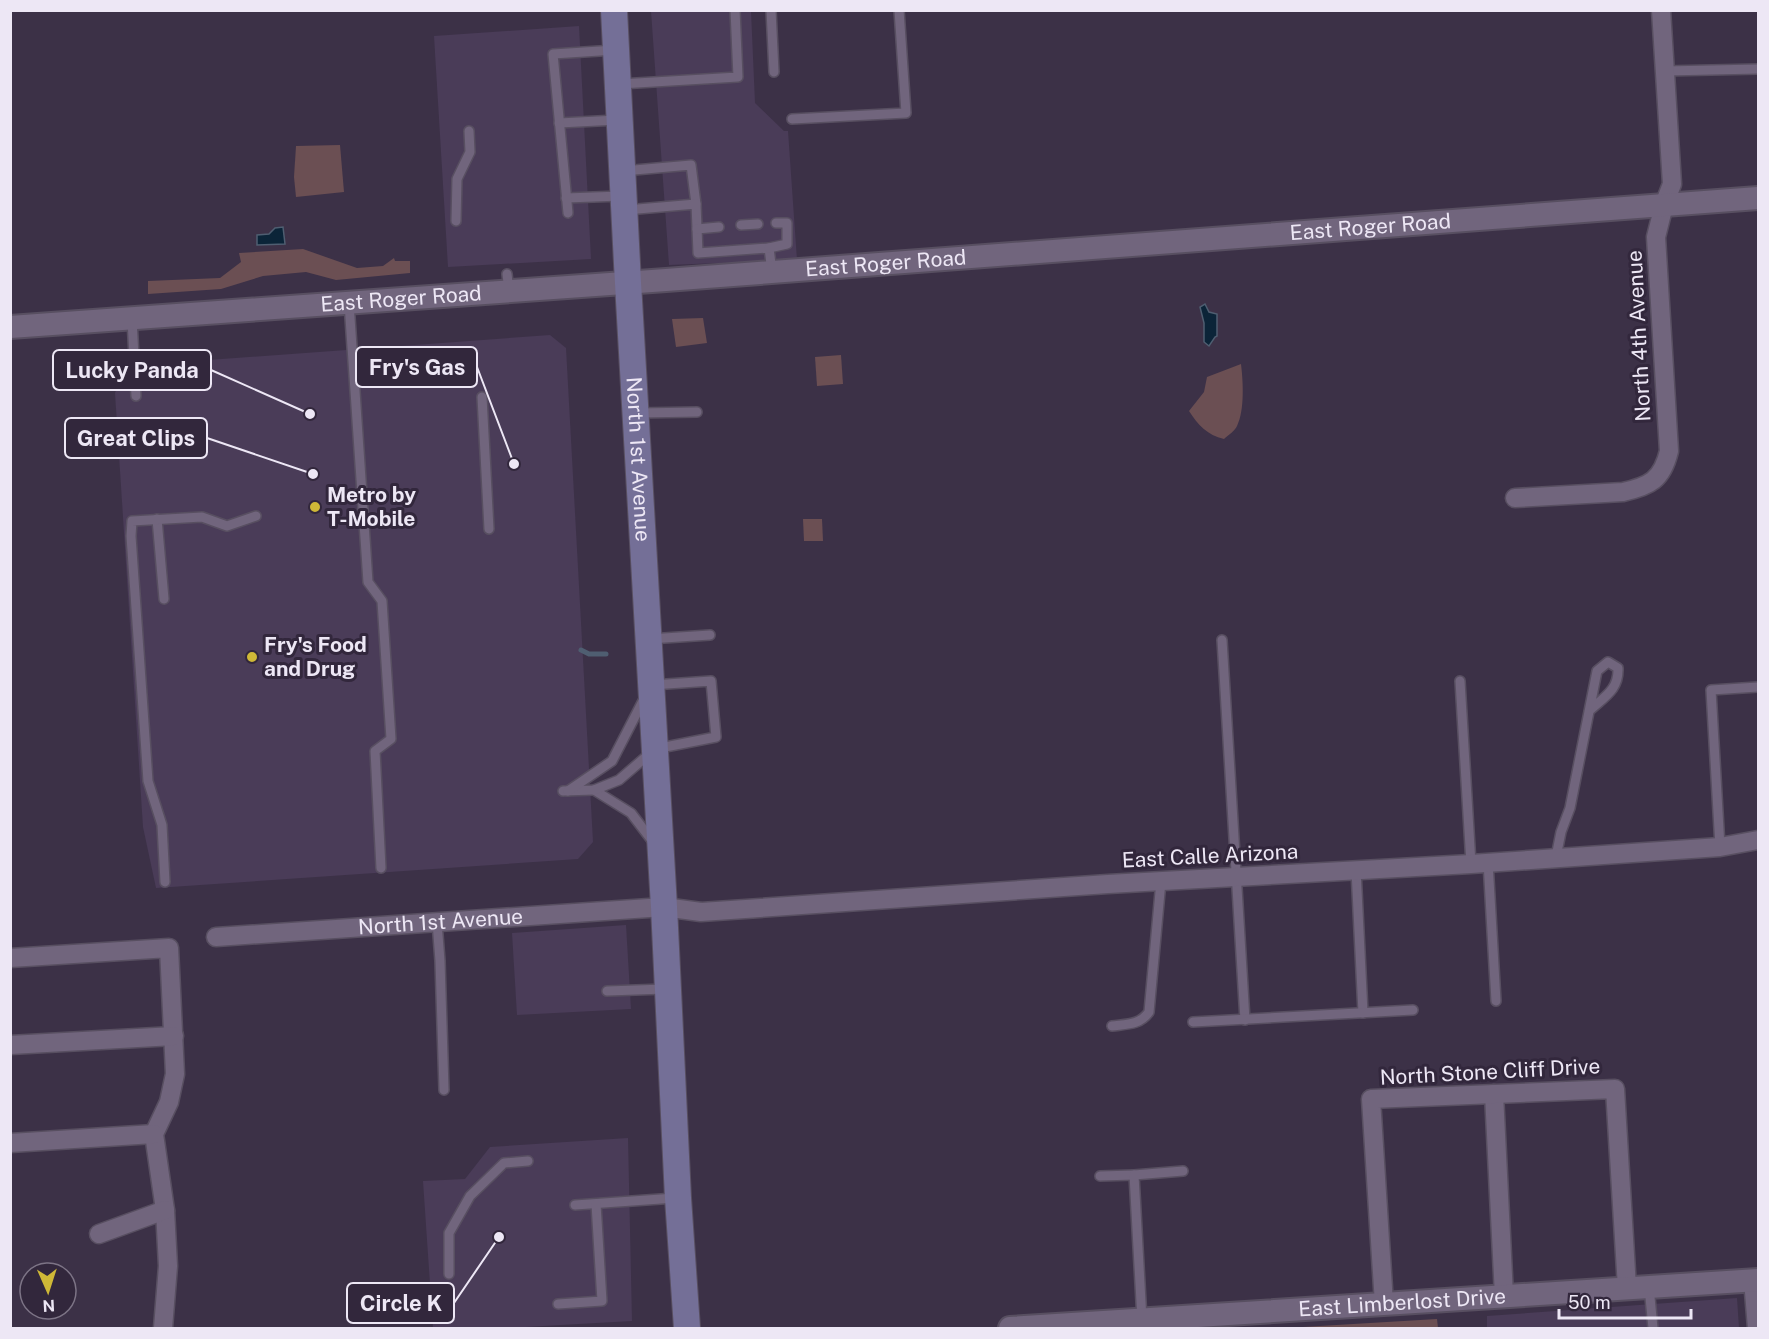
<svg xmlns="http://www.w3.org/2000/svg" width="1769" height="1339" font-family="'Public Sans',sans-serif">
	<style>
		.built { fill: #4a3c58 }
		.green { fill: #6b4f53 }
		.water { fill: #0b2438; stroke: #4f5e71; stroke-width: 1.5 }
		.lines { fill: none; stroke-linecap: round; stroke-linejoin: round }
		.stream { stroke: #4f5e71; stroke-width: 5 }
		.service-casing { stroke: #584f61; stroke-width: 12 }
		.minor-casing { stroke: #584f61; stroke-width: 21 }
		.tertiary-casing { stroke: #584f61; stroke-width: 26 }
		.secondary-casing { stroke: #584f61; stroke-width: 28 }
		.service { stroke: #71657d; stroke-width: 9 }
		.minor { stroke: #71657d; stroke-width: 18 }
		.tertiary { stroke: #71657d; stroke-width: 22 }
		.secondary { stroke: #746f97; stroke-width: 26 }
		.poi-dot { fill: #cfb837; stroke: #32273c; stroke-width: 2 }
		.labels { text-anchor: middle; stroke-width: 6; stroke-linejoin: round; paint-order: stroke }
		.street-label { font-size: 21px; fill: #ede7f5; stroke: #32273c }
		.poi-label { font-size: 21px; font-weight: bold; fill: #ede7f5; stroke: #32273c; text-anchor: start }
		.leader { fill: none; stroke: #ede7f5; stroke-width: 2 }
		.callout-dot { fill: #ede7f5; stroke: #32273c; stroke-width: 2 }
		.callout { fill: #32273c; stroke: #ede7f5; stroke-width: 2 }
		.callout-label { font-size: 22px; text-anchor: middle; font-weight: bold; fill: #ede7f5 }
	</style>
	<rect width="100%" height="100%" fill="#3c3147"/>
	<g class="built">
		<polygon points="651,11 751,11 755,103 784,131 788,131 797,260 669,265"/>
		<polygon points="579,26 591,259 448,267 434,36"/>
		<polygon points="550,335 566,348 593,842 578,859 156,888 143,827 115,393 126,366"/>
		<polygon points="626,925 631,1009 517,1015 512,933"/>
		<polygon points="628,1138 632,1321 508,1328 433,1328 423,1181 465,1179 490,1147"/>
		<polygon points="1737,1298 1739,1328 1487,1328 1487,1316"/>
	</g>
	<g class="green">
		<polygon points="340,145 344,192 296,197 294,177 296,146"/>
		<polygon points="303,249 357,268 383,266 394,258 395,261 410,261 410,273 336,280 306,272 263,276 221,289 148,294 148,281 220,278 241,262 239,253"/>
		<polygon points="703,318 707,343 676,347 672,319"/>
		<polygon points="841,355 843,384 817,386 815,357"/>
		<path d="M1241,364C1243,380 1245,410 1237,426C1235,431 1228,435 1224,439C1207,435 1198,425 1189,411L1204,392L1207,377Z"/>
		<polygon points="803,519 822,519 823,541 804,541"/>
		<polygon points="1437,1319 1438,1328 1286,1328"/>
	</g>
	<g class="water">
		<polygon points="283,227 285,244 257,245 257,235 269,234 275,228"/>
		<polygon points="1205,304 1209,312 1217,314 1217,336 1215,337 1209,346 1204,342 1204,323 1200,307"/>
	</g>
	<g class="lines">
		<polyline class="stream" points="581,650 589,654 606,654"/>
		<g class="service-casing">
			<g id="service">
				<polyline points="771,10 774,72"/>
				<polyline points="1665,71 1758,69"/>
				<polyline points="620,84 738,77 735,10"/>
				<polyline points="792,119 906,113 899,10"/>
				<polyline points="559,123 617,120"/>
				<polyline points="623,171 691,165 696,204"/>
				<polyline points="566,198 621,196"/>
				<polyline points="626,210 696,204 698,253 769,248 772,272"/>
				<polyline points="568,213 553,54 615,50"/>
				<polyline points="456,221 457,179 470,152 469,131"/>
				<polyline points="741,225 758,224"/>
				<polyline points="697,229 719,227"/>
				<polyline points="769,248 787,244 787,223 776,223"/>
				<polyline points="507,274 509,291"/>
				<polyline points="349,303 368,582 382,601 391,739 375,751 381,868"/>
				<polyline points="132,319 136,396"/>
				<polyline points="482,397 489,529"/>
				<polyline points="638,413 697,412"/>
				<polyline points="157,519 164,599"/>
				<polyline points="649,639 710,635"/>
				<polyline points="1222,640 1245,1020"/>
				<polyline points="1460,681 1471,864"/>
				<polyline points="594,790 631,813 654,843"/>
				<polyline points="563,791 594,790 619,780 655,749 716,737 711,681 652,685"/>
				<polyline points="568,791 612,761 645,697"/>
				<polyline points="1720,847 1711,690 1758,687"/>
				<path d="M1556,857L1561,832L1570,808L1597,671L1608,662L1618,668C1619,690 1604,697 1589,711"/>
				<polyline points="1488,862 1496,1001"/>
				<polyline points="1356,870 1363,1013"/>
				<polyline points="165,882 162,825 148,781 131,536 132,521 202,517 227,526 256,516"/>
				<polyline points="437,922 440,961 444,1090"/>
				<polyline points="607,991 665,989"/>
				<polyline points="1193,1022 1413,1010"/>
				<path d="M1112,1026C1127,1024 1140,1025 1149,1012L1161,881"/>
				<polyline points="1100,1176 1134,1175"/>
				<polyline points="575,1205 675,1198"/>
				<polyline points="449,1274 449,1233 470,1196 504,1163 528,1161"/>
				<polyline points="1649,1287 1653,1328"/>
				<polyline points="558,1304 602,1301 596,1204"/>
				<polyline points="1142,1320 1134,1175 1183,1171"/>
			</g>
		</g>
		<g class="minor-casing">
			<g id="minor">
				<path d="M1515,498L1623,492C1650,486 1662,480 1669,451L1656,237L1664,205L1672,184L1661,10"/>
				<path id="s1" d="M216,937L664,907L701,912L1108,884L1471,864L1720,847L1758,840"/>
				<polyline points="10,958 169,948 175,1074 169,1102 154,1134 165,1210 168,1266 163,1328"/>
				<polyline points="10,1045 174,1036"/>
				<polyline points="1494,1094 1504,1296"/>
				<polyline points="10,1143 154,1134"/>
				<polyline points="99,1234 165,1210"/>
				<polyline points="1753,1280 1757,1328"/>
				<polyline points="1384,1304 1371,1099 1615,1089 1627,1288"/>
			</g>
		</g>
		<g class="tertiary-casing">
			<g id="tertiary">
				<path id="s2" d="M10,327L666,280L1758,198"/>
				<path id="s3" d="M1010,1328L1758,1280"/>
			</g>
		</g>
		<g class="secondary-casing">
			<g id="secondary">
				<path id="s4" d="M614,10L628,283L664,907L678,1198L687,1328"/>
			</g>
		</g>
		<use href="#service" class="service"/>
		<use href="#minor" class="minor"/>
		<use href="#tertiary" class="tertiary"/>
		<use href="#secondary" class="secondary"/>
	</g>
	<g class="poi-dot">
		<circle cx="315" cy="507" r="6"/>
		<circle cx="252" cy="657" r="6"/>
	</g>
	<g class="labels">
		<g class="street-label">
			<text dy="7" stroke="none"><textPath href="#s2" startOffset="1364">East Roger Road</textPath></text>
			<text dy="7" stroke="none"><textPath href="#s2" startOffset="878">East Roger Road</textPath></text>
			<text dy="7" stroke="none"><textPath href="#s2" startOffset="392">East Roger Road</textPath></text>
			<text transform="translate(1639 336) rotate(-93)" y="7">North 4th Avenue</text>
			<text dy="7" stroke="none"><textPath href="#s4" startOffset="450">North 1st Avenue</textPath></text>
			<text transform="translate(1210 856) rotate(-3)" y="7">East Calle Arizona</text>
			<text dy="7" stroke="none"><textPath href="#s1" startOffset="225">North 1st Avenue</textPath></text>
			<text transform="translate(1490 1072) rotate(-3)" y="7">North Stone Cliff Drive</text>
			<text dy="7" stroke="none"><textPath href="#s3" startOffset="393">East Limberlost Drive</textPath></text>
		</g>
		<g class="poi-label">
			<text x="327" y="502">Metro by<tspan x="327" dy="24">T-Mobile</tspan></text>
			<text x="264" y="652">Fry's Food<tspan x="264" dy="24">and Drug</tspan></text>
		</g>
	</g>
	<path class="leader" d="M514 464L477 367M310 414L211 370M313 474L207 438M499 1237L454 1303"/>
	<g class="callout-dot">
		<circle cx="514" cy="464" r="6"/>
		<circle cx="310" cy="414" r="6"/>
		<circle cx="313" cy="474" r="6"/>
		<circle cx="499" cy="1237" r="6"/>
	</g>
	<g class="callout">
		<rect x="356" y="347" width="121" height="40" rx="6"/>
		<rect x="53" y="350" width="158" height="40" rx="6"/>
		<rect x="65" y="418" width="142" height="40" rx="6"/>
		<rect x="347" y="1283" width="107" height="40" rx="6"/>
	</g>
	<g class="callout-label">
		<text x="417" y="375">Fry's Gas</text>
		<text x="132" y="378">Lucky Panda</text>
		<text x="136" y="446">Great Clips</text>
		<text x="401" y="1311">Circle K</text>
	</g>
	<rect width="1769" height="1339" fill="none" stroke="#ede7f5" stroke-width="24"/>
	<g transform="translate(48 1291) rotate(177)"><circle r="28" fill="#32273c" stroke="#7d7486" stroke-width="1.5"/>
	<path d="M0-4.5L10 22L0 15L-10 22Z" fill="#cfb837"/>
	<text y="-9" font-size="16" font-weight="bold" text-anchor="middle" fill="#ede7f5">N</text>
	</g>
	<path d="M1559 1309v9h132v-9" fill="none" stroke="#ede7f5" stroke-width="3"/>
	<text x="1568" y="1309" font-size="18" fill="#ede7f5" stroke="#32273c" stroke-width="4.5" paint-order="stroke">50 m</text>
</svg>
